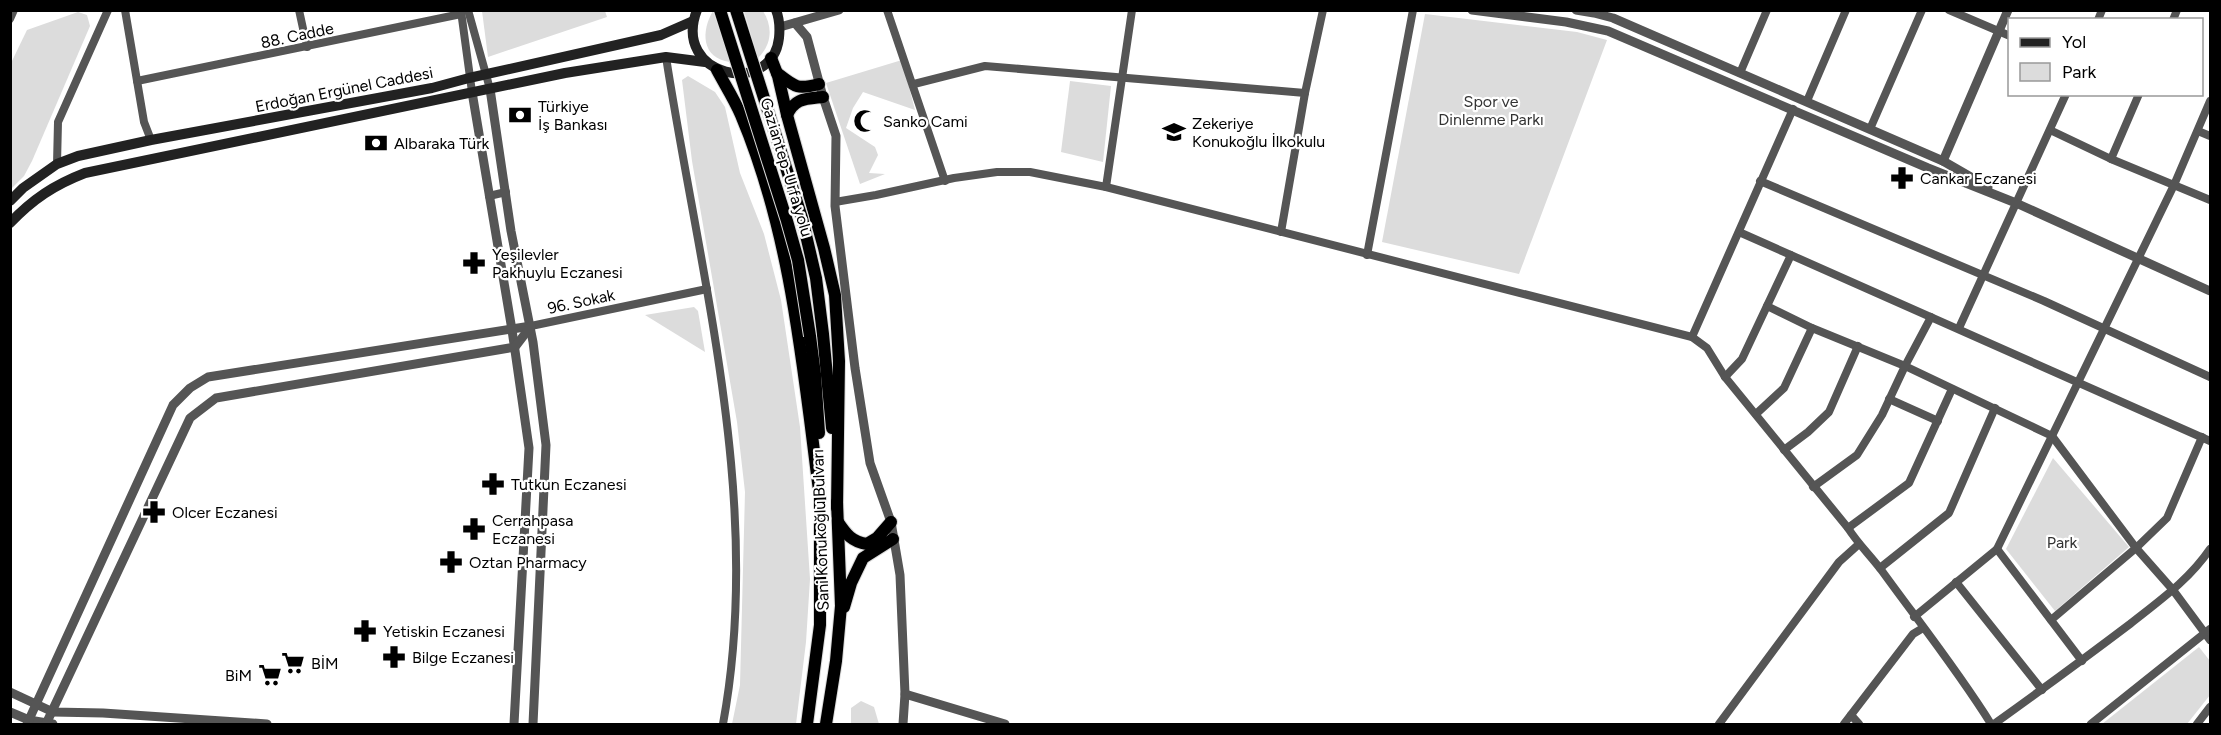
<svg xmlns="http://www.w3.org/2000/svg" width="2221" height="735" font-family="Figtree,sans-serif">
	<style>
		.green { fill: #dcdcdc }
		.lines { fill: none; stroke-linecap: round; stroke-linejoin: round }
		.trunk-casing { stroke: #dbdbdb; stroke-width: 14 }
		.minor { stroke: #555; stroke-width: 8 }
		.tertiary { stroke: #555; stroke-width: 9 }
		.secondary { stroke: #222; stroke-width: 10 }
		.trunk { stroke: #000; stroke-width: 12 }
		.trunk-bridge-casing { stroke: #dbdbdb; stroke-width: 14; stroke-linecap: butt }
		.trunk-bridge { stroke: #000; stroke-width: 12 }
		.labels { text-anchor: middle; stroke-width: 4.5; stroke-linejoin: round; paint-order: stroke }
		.street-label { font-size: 16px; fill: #000; stroke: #fff }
		.park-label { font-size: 16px; fill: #333; stroke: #fff }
		.poi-label { font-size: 16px; fill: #000; stroke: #fff; text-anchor: start }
	</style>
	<rect width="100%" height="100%" fill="#fff"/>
	<g class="green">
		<polygon points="482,11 605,11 607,17 488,57"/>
		<path d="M713,11L730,62C701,58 701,31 713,11Z"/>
		<path d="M744,11H763C773,27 772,44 758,58Z"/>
		<polygon points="78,12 87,15 90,26 32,161 24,176 11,189 11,63 27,30"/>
		<polygon points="1425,14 1577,32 1607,40 1519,274 1382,242"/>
		<polygon points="902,60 915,110 863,92 853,108 846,128 875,147 878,155 869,173 885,174 860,184 826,83"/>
		<polygon points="688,76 715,92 725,107 740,173 764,234 781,300 800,427 810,579 806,642 796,724 732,724 740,685 745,492 737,422 692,161 682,80"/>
		<polygon points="1070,81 1111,86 1103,162 1061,152"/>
		<polygon points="694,307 698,311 705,352 645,315"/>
		<polygon points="2053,458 2129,547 2055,611 2006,549"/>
		<polygon points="2199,647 2210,661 2210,695 2187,724 2102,724"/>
		<polygon points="861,701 874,707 879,724 851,724 851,708"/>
	</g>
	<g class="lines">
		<g class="trunk-casing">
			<g id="trunk">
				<polyline points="771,58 778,76 787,115 824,248 835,295 839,361 837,508"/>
				<path d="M717,70C725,85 734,99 741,115C792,236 803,369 820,498"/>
				<path d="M777,73C795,87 797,90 819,84"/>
				<path d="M787,115C795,98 805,99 823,97"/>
				<polyline points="823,334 832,428"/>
				<polyline points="810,336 815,374 819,433"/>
				<path d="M838,522C846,534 852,542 867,544L877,538L891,522"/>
				<polyline points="844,607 851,583 863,558 893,539"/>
				<polyline points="807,724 820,625 820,493"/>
				<polyline points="826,724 836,661 841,606 837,502"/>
			</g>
		</g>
		<g class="minor">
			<polyline points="125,10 144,122 151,140"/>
			<polyline points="299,10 307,47"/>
			<polyline points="468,10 490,89"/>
			<polyline points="887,10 945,181"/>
			<polyline points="1949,10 2010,36"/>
			<polyline points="461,11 472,92"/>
			<polyline points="10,19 14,10"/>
			<polyline points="2098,20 2102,10"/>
			<polyline points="2173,20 2177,10"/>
			<path d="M666,57C700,277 764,502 723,724"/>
			<polyline points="1740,73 1767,10"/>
			<polyline points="137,81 461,14"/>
			<polyline points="914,84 985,66 1305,93"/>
			<polyline points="1807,101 1846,10"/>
			<polyline points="1870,129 1922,10"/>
			<polyline points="2050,130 2111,159 2210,200"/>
			<polyline points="2198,131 2210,136"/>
			<polyline points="2111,159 2139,94"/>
			<polyline points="57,164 58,122 108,10"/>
			<polyline points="1760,181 2044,301 2210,377"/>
			<polyline points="1106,187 1132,10"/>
			<polyline points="489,196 506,192"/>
			<path d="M835,202L876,195L954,178L997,172H1030L1106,187L1692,337L1707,348L1725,377L1848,528C1858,544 1871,556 1882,571C1919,622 1958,671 1991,724"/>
			<polyline points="1281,232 1305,93 1323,10"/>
			<polyline points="1739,232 2210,441"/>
			<polyline points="1367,255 1413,10"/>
			<polyline points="1767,306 1812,328 1905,366 2052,436 2136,548 2173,590 2210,640"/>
			<polyline points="531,326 707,289"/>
			<polyline points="1959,328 2066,94"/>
			<polyline points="1692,337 1793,109"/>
			<polyline points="1725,377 1742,359 1791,255"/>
			<polyline points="1889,399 1938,421"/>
			<polyline points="1756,414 1784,388 1812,328"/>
			<polyline points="1784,450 1808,432 1829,412 1858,346"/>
			<polyline points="1813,487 1857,455 1882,415 1905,366 1931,317"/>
			<polyline points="1848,528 1909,483 1952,389"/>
			<polyline points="1997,549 2082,661"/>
			<polyline points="1880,568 1949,513 1995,408"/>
			<polyline points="1956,582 2042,690"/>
			<polyline points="1914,617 1997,549 2174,185 2210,101"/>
			<polyline points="2051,620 2136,548 2167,518 2202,437"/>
			<polyline points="1851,715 1859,724"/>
			<polyline points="1719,724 1839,562 1859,544"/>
			<polyline points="1844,724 1913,634 1923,628"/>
			<path d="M1994,724C2040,691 2085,658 2130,624C2159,601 2189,580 2210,549"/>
			<polyline points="2091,724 2210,629"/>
			<polyline points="2197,724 2210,707"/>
		</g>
		<g class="tertiary">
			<polyline points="1472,10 1566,22 1608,31 1928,168 2016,203 2210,291"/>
			<polyline points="1576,10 1594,13 1613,18 1943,161 1988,187"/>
			<polyline points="795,23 807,37 823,97 836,136 835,206 855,368 870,463 891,522 900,575 905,694 903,724"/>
			<polyline points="780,27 839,10"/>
			<polyline points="490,89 511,231 533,342 546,445 533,724"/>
			<polyline points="472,92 512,330 529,448 514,724"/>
			<polyline points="1943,161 2008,10"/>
			<polyline points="10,692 53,712 103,713 267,724"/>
			<polyline points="905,694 1005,724"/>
			<polyline points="10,712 29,720 53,724"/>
			<polyline points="27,724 173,405 190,388 208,377 531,326"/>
			<polyline points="46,724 190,418 216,398 515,347 531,326"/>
		</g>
		<g class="secondary">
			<path d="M697,10C671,77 772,98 779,38C780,28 780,20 776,10"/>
			<polyline points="10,201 23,188 57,164 78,156 151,140 432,88 469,78 661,35 693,21"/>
			<path d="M10,223C33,199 54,185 85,173L565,73L666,57L705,62"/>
		</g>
		<use href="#trunk" class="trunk"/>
		<g class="trunk-bridge-casing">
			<g id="trunk-bridge">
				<polyline points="720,10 787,221 798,260 810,336"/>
				<polyline points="736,10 802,218 816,278 823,334"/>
			</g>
		</g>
		<use href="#trunk-bridge" class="trunk-bridge"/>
	</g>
	<defs>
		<g id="bank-bare" transform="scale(1.8)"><path d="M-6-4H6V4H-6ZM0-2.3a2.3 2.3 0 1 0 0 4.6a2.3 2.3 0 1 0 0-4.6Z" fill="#000" stroke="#fff" stroke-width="2.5" paint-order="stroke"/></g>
		<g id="mosque-bare" transform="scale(1.8)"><path d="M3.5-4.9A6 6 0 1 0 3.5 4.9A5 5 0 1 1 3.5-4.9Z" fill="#000" stroke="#fff" stroke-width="2.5" paint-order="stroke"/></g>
		<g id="school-bare" transform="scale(1.8)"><path d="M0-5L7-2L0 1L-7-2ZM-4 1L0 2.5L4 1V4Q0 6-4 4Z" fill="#000" stroke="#fff" stroke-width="2.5" paint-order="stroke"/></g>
		<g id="pharmacy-bare" transform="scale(1.8)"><path d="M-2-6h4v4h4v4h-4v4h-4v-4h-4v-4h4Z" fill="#000" stroke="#fff" stroke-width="2.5" paint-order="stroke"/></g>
		<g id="supermarket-bare" transform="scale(1.8)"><path d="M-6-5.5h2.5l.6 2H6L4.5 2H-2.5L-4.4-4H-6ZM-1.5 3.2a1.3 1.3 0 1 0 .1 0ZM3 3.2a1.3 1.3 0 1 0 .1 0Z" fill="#000" stroke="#fff" stroke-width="2.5" paint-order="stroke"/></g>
	</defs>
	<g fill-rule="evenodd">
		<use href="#bank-bare" x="520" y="115"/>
		<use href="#mosque-bare" x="865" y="121"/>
		<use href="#school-bare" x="1174" y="132"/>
		<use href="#bank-bare" x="376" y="143"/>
		<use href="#pharmacy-bare" x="1902" y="178"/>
		<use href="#pharmacy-bare" x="474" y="263"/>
		<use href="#pharmacy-bare" x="493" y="484"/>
		<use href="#pharmacy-bare" x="154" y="512"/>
		<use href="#pharmacy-bare" x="474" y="529"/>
		<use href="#pharmacy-bare" x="451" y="562"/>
		<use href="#pharmacy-bare" x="365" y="631"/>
		<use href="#pharmacy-bare" x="394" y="657"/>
		<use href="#supermarket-bare" x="293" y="663"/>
		<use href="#supermarket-bare" x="270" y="675"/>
	</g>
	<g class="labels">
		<g class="street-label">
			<text transform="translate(297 35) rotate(-12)" y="6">88. Cadde</text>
			<text transform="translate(344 89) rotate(-11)" y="6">Erdoğan Ergünel Caddesi</text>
			<text transform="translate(787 167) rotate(73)" y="6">Gaziantep-Urfa yolu</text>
			<text transform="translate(581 301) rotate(-12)" y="6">96. Sokak</text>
			<text transform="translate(820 530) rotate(-92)" y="6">Sani Konukoğlu Bulvarı</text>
		</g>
		<g class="park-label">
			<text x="1491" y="107">Spor ve<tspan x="1491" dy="18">Dinlenme Parkı</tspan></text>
			<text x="2062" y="548">Park</text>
		</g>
		<g class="poi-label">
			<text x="538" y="112">Türkiye<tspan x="538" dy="18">İş Bankası</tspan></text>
			<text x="883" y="127">Sanko Cami</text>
			<text x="1192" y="129">Zekeriye<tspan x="1192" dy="18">Konukoğlu İlkokulu</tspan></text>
			<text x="394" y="149">Albaraka Türk</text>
			<text x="1920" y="184">Cankar Eczanesi</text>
			<text x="492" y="260">Yeşilevler<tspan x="492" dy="18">Pakhuylu Eczanesi</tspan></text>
			<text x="511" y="490">Tutkun Eczanesi</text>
			<text x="172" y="518">Olcer Eczanesi</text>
			<text x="492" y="526">Cerrahpasa<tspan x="492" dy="18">Eczanesi</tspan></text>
			<text x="469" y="568">Oztan Pharmacy</text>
			<text x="383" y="637">Yetiskin Eczanesi</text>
			<text x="412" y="663">Bilge Eczanesi</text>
			<text x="311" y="669">BİM</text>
			<text x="252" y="681" text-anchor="end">BiM</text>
		</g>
	</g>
	<rect width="2221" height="735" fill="none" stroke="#000000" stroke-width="24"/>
	<rect x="2008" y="18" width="195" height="78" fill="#ffffff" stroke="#999999" stroke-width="1.5"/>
	<rect x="2020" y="38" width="30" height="9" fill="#222222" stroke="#999999" stroke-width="1.5"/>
	<text x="2062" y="48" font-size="18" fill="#000000">Yol</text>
	<rect x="2020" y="63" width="30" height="18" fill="#dcdcdc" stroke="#999999" stroke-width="1.5"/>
	<text x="2062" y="78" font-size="18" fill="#000000">Park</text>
</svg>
